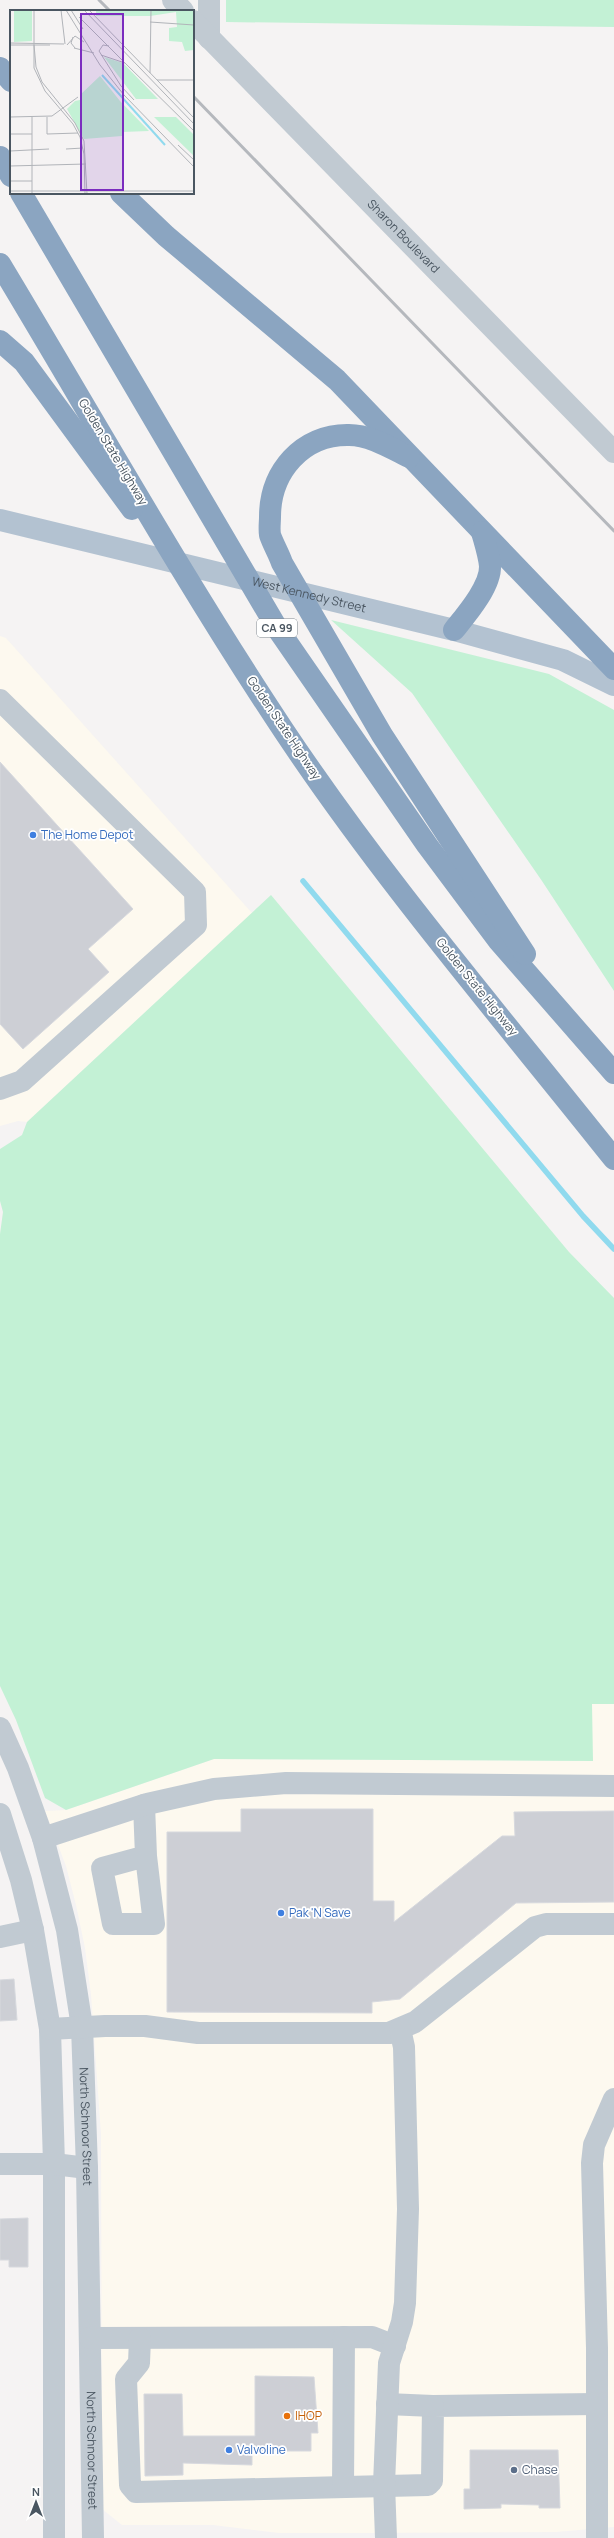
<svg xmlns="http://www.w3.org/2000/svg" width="614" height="2538" font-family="Manrope,sans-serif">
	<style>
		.commercial { fill: #fdf9ef }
		.green { fill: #c3f1d5 }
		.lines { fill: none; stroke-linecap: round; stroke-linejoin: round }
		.stream { stroke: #90daee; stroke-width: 5.5 }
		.building { fill: #cdcfd5; stroke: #d7d9de }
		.minor { stroke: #c1cad2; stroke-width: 22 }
		.major { stroke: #b3c2d1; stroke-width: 22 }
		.highway { stroke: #8ba5c1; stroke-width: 22 }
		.rail { stroke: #b5b8bd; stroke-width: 3 }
		.shop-dot { fill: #3f7fe0; stroke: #fff; stroke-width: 1.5 }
		.food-dot { fill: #e8710a; stroke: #fff; stroke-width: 1.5 }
		.service-dot { fill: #5c6f8a; stroke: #fff; stroke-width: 1.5 }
		.labels { text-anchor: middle; stroke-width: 3.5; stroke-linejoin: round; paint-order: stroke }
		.shield { fill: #fff; stroke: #808990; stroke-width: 1 }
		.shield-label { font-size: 11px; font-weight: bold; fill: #4a5661 }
		.street-label { font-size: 12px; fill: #4a5661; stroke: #fff }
		.shop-label { font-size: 12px; fill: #366cbe; stroke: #fff; text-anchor: start }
		.food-label { font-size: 12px; fill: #c56008; stroke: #fff; text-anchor: start }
		.service-label { font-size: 12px; fill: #4e5e75; stroke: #fff; text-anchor: start }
		.inset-river { fill: none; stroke: #90daee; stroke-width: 2 }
		.inset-road { fill: none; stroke: #b1b4b9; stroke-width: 1 }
		.view { fill: #7b2cbf; fill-opacity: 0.15; stroke: #7b2cbf; stroke-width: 2 }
		.inset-edge { fill: none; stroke: #4a5661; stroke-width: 2 }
	</style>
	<rect width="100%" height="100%" fill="#f5f3f3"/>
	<g class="commercial">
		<polygon points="0,636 6,638 252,913 27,1122 18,1121 0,1126"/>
		<polygon points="592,1704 614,1704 614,2527 556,2532 358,2533 279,2533 213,2525 122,2525 102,2509 101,2134 91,1995 85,1948 76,1905 66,1866 45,1811 66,1810 214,1759 592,1761"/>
	</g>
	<g class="green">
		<polygon points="226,0 614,0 614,27 226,22"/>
		<polygon points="331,620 549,674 614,710 614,991 542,881 412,693"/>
		<polygon points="271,895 569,1252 614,1298 614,1704 592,1704 593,1761 214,1759 66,1810 45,1798 16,1720 0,1686 0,1234 3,1212 0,1201 0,1149 22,1135 27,1122"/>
	</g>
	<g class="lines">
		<polyline class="stream" points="303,881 583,1216 614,1249"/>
	</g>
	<g class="building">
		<polygon points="0,762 133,909 88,949 109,972 23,1049 0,1024"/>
		<polygon points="241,1809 373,1809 373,1901 394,1901 394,1922 502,1836 515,1836 514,1812 614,1811 614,1902 516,1903 400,1999 372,2002 372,2013 167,2012 167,1832 241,1832"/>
		<polygon points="14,1979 17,2020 0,2021 0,1980"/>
		<polygon points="28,2218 28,2267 9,2267 9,2260 0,2260 0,2219"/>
		<polygon points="255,2376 314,2377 318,2433 311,2433 311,2451 252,2451 252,2465 183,2463 183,2475 145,2476 144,2394 182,2394 183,2436 255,2436"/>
		<polygon points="470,2450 558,2450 560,2508 539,2508 539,2505 501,2504 501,2508 464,2509 464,2489 470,2489"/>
	</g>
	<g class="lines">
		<g class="minor">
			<polyline points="173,0 183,11"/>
			<polyline points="209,0 209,38"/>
			<path id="s1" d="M193,21L614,452"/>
			<polyline points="0,700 195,892 196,925 22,1081 0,1089"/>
			<path id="s2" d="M0,1728L18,1768L43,1838L67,1930L82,2027L87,2168L93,2538"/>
			<polyline points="144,1805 146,1856 102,1868 113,1924 154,1924 146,1856"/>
			<polyline points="0,1814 21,1880 33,1930 50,2029 54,2164 54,2538"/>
			<polyline points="43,1838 147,1804 214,1789 286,1783 614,1786"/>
			<polyline points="0,1937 33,1930"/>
			<polyline points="50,2029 105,2026 145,2026 198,2033 389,2033 415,2022 535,1927 546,1924 614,1924"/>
			<polyline points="0,2164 54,2164 87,2168"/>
			<polyline points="90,2338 372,2337 395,2346"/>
			<polyline points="140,2338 139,2363 126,2379 130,2485 136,2492 428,2485 432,2481 433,2406 597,2404"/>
			<polyline points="387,2404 433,2406"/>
			<polyline points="343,2487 344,2337"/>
			<polyline points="386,2538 384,2484 389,2363 402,2322 405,2303 408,2209 404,2047 400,2029"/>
			<polyline points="597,2538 597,2348 592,2163 594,2145 614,2099"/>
		</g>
		<path class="major" id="s3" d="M0,520L454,630L563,660L614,685"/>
		<g class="highway">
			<polyline points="0,68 11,81"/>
			<polyline points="0,157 11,176"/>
			<polyline points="21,193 277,628 427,845 498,940 614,1073"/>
			<polyline points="121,193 166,236 337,380 614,669"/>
			<path d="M0,264C94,420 183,579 284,731C384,881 502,1018 614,1159"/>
			<polyline points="0,341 24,362 132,509"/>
			<path d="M409,457C391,448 370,435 349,435C302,434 270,472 270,517C270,522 269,529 270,535C273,544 279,554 282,563L382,735L525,954"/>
			<path d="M454,630C466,615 491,586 490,566C489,555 485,543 482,532"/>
		</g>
		<g class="rail">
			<polyline points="99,0 110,11"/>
			<polyline points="193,96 614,531"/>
		</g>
	</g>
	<g class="shop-dot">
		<circle cx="33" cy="835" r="4"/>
		<circle cx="281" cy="1913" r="4"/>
		<circle cx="229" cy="2450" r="4"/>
	</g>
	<circle class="food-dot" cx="287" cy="2416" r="4"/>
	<circle class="service-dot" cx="514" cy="2470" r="4"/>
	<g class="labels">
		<rect class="shield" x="257" y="619" width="40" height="18" rx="3"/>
		<g class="shield-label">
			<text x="277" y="632">CA 99</text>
		</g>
		<g class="street-label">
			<text dy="4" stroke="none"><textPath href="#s1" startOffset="301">Sharon Boulevard</textPath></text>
			<text transform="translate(113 452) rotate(59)" y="4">Golden State Highway</text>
			<text dy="4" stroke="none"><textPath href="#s3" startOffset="318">West Kennedy Street</textPath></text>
			<text transform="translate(284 728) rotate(56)" y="4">Golden State Highway</text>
			<text transform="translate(477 987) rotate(51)" y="4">Golden State Highway</text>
			<text dy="4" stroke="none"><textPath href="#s2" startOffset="411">North Schnoor Street</textPath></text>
			<text dy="4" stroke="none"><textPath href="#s2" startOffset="735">North Schnoor Street</textPath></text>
		</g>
		<g class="shop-label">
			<text x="41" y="839">The Home Depot</text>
			<text x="289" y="1917">Pak 'N Save</text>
			<text x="237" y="2454">Valvoline</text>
		</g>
		<g class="food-label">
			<text x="295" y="2420">IHOP</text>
		</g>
		<g class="service-label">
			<text x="522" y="2474">Chase</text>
		</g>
	</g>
	<g transform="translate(10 10)">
		<rect width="184" height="184" fill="#f5f3f3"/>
		<path d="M22,0V31L4,32V1ZM86,0H184V40L175,41L172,32L159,31V18L167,17L166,2L140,6H86ZM94,47L113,53L148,89H126ZM90,66L110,91L139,121L112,122V126L74,129L57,99L65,91L70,90V85ZM144,107H166L184,125V146Z" fill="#c3f1d5"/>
		<path class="inset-river" d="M92,65L155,135"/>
		<path class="inset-road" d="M24,0V58L35,81L63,114L70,127L74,144L75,184M51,0L55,34M56,0L90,55L114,85L184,157M61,0L73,19M74,0L184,114M79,0L184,108M69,7L115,53M140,12L184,15M63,27L61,33L65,38M0,33L54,34M0,35H40M24,35L26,57L32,72L65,113L74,131L77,184M57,35L65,26L74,32M99,36L93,35L89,41L111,76M64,38L84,43M91,45L115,53L184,121M140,63L141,0M147,70H184M111,76L124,90M0,107L42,106L68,87M22,107V183M37,107V124L68,123M0,124H22M168,135L184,150M56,139L73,138M0,141L39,139M0,156L76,154M0,171H22M0,181H184"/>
		<path class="view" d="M71,4H113V180H71Z"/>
		<rect width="184" height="184" class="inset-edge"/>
	</g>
	<g transform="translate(36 2502)" stroke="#ffffff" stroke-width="3" paint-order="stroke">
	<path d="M0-3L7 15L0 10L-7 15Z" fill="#4a5661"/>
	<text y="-6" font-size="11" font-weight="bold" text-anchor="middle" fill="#4a5661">N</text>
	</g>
</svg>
